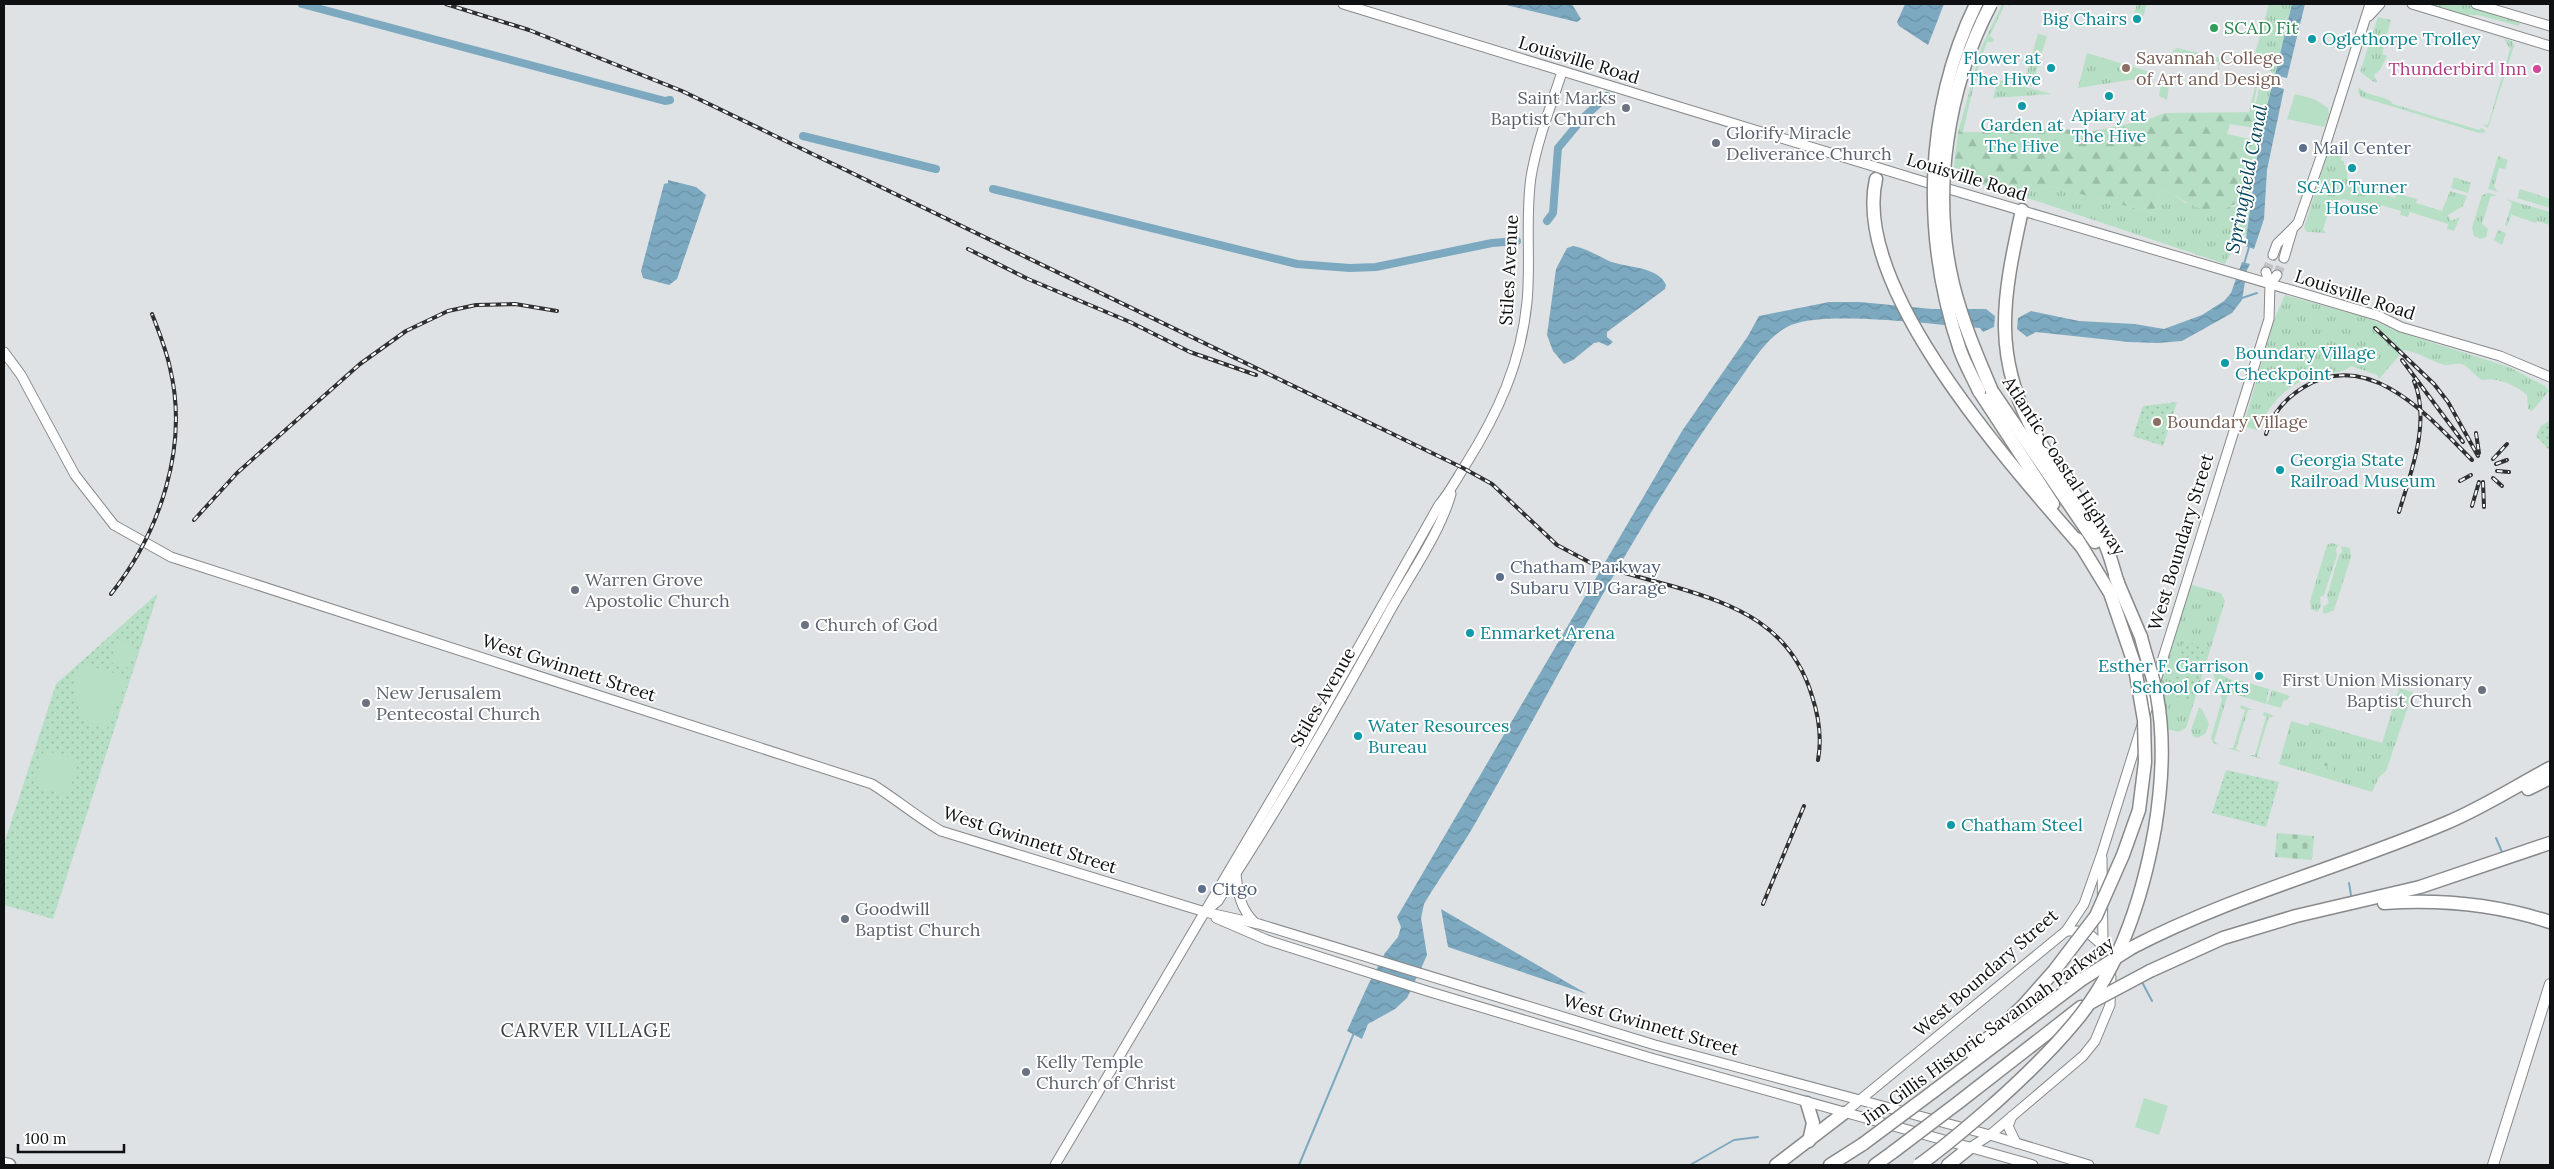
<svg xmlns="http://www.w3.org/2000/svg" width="2554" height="1169" font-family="Lora,serif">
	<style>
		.grass { fill: url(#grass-tufts) }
		.forest { fill: url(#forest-firs) }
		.cemetery { fill: url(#cemetery-stones) }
		.park { fill: url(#park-dots) }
		.garden { fill: #b6dfc5 }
		.water { fill: url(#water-waves) }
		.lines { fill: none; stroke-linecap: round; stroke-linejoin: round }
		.stream { stroke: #7ca9c0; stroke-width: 2 }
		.canal { stroke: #7ca9c0; stroke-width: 8 }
		.secondary-tunnel { stroke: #c0c2c4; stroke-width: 9; stroke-dasharray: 9 4.5; stroke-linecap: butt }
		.secondary-casing { stroke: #87898b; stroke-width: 11 }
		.primary-casing { stroke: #87898b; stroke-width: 12 }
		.highway-casing { stroke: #87898b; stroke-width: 15 }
		.secondary { stroke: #fff; stroke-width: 9 }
		.primary { stroke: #fff; stroke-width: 10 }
		.highway { stroke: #fff; stroke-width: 12 }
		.rail-casing { stroke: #2e2f31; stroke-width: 4 }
		.rail { stroke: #fff; stroke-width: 2; stroke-dasharray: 5.5; stroke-linecap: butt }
		.highway-bridge-casing { stroke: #87898b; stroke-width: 15; stroke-linecap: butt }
		.highway-bridge { stroke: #fff; stroke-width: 12 }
		.culture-dot { fill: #0f9aa8; stroke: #fff; stroke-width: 2 }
		.leisure-dot { fill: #2e9e5b; stroke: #fff; stroke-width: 2 }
		.education-dot { fill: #8d6e63; stroke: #fff; stroke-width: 2 }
		.hotel-dot { fill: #d1479c; stroke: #fff; stroke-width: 2 }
		.worship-dot { fill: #6b7280; stroke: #fff; stroke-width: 2 }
		.service-dot { fill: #5c6f8a; stroke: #fff; stroke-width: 2 }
		.labels { text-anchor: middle; stroke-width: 4; stroke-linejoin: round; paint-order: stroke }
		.culture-label { font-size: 18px; fill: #0d838f; stroke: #fff; text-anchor: start }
		.leisure-label { font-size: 18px; fill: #27864d; stroke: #fff; text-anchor: start }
		.education-label { font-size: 18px; fill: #785e54; stroke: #fff; text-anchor: start }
		.street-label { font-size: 18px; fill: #0f1011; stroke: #fff }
		.hotel-label { font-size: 18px; fill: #b23c85; stroke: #fff; text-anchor: end }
		.worship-label { font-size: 18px; fill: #5b616d; stroke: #fff; text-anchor: start }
		.service-label { font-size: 18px; fill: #4e5e75; stroke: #fff; text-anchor: start }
		.water-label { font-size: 19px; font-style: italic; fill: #06455d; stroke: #fff }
		.neighbourhood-label { font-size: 19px; letter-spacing: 1px; fill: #404244; stroke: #fff }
	</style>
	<defs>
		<pattern id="grass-tufts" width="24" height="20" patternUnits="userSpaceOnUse" patternTransform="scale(1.25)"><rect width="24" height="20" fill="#b6dfc5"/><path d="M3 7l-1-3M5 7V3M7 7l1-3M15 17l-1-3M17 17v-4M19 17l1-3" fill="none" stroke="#9bbea8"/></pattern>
		<pattern id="forest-firs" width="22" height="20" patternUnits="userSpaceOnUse" patternTransform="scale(1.25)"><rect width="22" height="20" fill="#b6dfc5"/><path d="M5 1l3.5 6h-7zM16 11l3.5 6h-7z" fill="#9bbea8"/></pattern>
		<pattern id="cemetery-stones" width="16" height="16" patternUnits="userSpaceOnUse" patternTransform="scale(1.25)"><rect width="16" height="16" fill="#b6dfc5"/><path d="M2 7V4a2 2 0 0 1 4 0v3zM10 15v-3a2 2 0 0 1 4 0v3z" fill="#9bbea8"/></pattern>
		<pattern id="park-dots" width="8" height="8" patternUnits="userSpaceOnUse" patternTransform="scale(1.25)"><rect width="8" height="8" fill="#b6dfc5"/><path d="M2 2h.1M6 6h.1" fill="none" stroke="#9bbea8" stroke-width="1.8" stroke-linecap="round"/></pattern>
		<pattern id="water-waves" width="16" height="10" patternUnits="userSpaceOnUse" patternTransform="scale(1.25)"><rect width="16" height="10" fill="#7ca9c0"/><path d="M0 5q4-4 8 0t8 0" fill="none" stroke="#6a90a4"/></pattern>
	</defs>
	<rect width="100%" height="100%" fill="#dfe2e4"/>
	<g class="grass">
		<polygon points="2002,4 2011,4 2009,6 2005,4 1990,36 1994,39 1993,42 1987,42 1976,74 1981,76 1980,80 1975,80 1963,132 1958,132 1982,46"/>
		<polygon points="2137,4 2147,4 2143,17 2134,15"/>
		<polygon points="2269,4 2292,4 2275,75 2254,57"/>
		<polygon points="2428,4 2466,4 2516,19 2520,22 2519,26 2478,15 2465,15"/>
		<polygon points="2378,17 2391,20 2382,54 2387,56 2380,70 2374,75 2377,82 2374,82 2360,72"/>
		<polygon points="2472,29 2512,41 2514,46 2488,128 2482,124 2488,125 2510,49 2504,39"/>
		<polygon points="2038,34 2047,36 2032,86 2024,83"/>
		<polygon points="2177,48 2221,58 2217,79 2219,62 2212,61 2212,57 2174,52 2172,60 2170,60 2173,51"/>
		<polygon points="2087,53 2150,72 2149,77 2078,88"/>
		<polygon points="2162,78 2170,79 2167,100 2159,96"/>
		<polygon points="2248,78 2258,83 2254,102 2256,102 2260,83 2272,86 2265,112 2249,112 2256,83 2250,83"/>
		<polygon points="1998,80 2052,94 1993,98"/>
		<path d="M2359,87C2367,98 2386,94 2393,104L2479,130L2482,128L2486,132L2479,133L2361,97L2358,91Z"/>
		<polygon points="2341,149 2343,150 2341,160 2344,161 2344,165 2348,166 2347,179 2367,185 2366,189 2395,198 2396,193 2417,199 2416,203 2442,211 2450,191 2467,196 2463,206 2448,215 2451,221 2460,217 2454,231 2447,229 2448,224 2410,212 2408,217 2400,215 2401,211 2381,205 2378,209 2344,199 2340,200 2337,205 2331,204 2323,230 2327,233 2307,232 2304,228 2327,155 2333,156 2335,152 2340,153"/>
		<polygon points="2498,156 2508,160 2505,169 2499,168 2494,187 2499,192 2488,189"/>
		<polygon points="1953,176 2028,192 2050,186 2153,213 2163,187 2185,203 2234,207 2251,194 2247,234 2242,236 2240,235 2225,264 2043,203"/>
		<polygon points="2454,177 2471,183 2468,193 2451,188"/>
		<polygon points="2520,189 2550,199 2550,208 2517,198"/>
		<polygon points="2489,193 2498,196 2491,196 2482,224 2488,229 2486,237 2480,239 2474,236 2472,228 2482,195"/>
		<polygon points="2506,199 2550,212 2550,225 2537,221 2536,223 2512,215 2512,213 2507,226 2505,225 2512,203"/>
		<polygon points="2498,230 2506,233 2502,245 2494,240"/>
		<path d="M2285,295L2370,319L2396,331L2509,367L2545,386L2549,391L2532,411L2528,409L2527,395C2515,385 2497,377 2482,380C2475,376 2470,368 2464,365C2457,362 2451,366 2445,365C2430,361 2419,352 2404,350L2379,379L2377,375L2351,366C2343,374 2330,372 2318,375C2289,382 2269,403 2258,430L2243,426L2276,315Z"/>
		<polygon points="2332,543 2339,545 2336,549 2337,555 2324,595 2320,597 2321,606 2317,612 2311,609 2310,601 2327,545"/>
		<polygon points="2341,546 2350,548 2351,557 2334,610 2325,614 2323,613 2323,607 2329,603 2327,596 2339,555 2342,552"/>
		<polygon points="2192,585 2221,593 2225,601 2186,728 2178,732 2167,729 2160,675 2189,587"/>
		<polygon points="2215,663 2221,666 2219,674 2232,680 2214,741 2219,745 2213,743 2211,738 2222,700 2213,673"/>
		<polygon points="2235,679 2269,689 2266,704 2231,693"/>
		<polygon points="2399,688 2413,692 2386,771 2379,777 2372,792 2279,764 2291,721 2308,726 2310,722 2382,743"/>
		<polygon points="2272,690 2290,696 2287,700 2283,701 2281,708 2267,704"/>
		<polygon points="2241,705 2253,710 2248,710 2236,749 2241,752 2227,748 2233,748 2245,710 2240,708"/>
		<polygon points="2199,708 2202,709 2209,724 2206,733 2198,738 2193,736 2191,730"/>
		<polygon points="2264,712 2275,716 2269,717 2257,756 2262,759 2249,755 2255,755 2266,717 2263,715"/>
	</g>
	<path class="forest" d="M2265,112L2261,129L2230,124L2227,134L2260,141L2251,194C2215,221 2197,212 2163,187L2153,213L2050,186L2028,192L1953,176L1958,132H2002L2055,128L2090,132L2146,120L2165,113Z"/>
	<g class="cemetery">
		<polygon points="2327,760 2336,763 2331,778 2324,776 2328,767 2324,765"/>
		<polygon points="2277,833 2314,836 2312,860 2275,857"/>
	</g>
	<g class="park">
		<polygon points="2177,402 2163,446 2133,436 2143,406"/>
		<polygon points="2550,420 2550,451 2536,436 2541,426"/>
		<polygon points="158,593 53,919 4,905 4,844 56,684"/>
		<polygon points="2183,640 2208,648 2192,701 2170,695"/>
		<polygon points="2226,770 2279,782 2266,827 2212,813"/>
	</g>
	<g class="garden">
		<polygon points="2295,94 2314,99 2328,108 2329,115 2324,127 2287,119"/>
		<polygon points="2143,421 2164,428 2161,437 2140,431"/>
		<polygon points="117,640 136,646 129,668 110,662"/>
		<path d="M80,663L121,675L127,680L106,731L82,718C76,698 71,683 80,663Z"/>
		<polygon points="44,750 79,760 68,795 35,786"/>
		<polygon points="2144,1098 2168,1106 2159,1135 2135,1127"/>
	</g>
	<g class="water">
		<polygon points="1502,4 1572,4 1581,19 1577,22"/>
		<polygon points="1905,4 1944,4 1928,45 1899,26 1897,22"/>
		<polygon points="2292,4 2305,4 2287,78 2275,75"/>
		<polygon points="2272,86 2284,89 2267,170 2264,219 2254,249 2245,246 2261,129"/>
		<polygon points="668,180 696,187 706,195 677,279 669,285 643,278 641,271 664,184 668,183"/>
		<path d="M1573,246C1585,248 1599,256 1607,260C1622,268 1658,265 1666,285L1665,289L1607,332V337L1613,342L1608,346L1599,342L1594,343L1573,360L1564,364L1553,351L1547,335L1556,269L1567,248Z"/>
		<polygon points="2242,262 2250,264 2247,270 2242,300 2232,313 2182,341 2158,343 2129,342 2036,332 2027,337 2017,329 2018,318 2031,311 2079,321 2135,324 2164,329 2202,315 2224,301 2231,293"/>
		<path d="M1829,302H1860L1932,309H1986L1995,316L1994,327L1983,332L1980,328C1937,325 1827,310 1791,325C1766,336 1751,365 1735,386C1635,523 1560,675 1476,822C1460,850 1440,877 1424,904L1421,918L1427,955L1423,964L1407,998L1395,1009L1368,1024L1362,1039L1347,1031L1368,985L1385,953L1398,937L1401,927L1397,917L1682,431L1748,336L1759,316Z"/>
		<polygon points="1441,909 1587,994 1448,947"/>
	</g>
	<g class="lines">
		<g class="stream">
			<polyline points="2277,88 2281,76"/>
			<polyline points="2244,264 2249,247"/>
			<polyline points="2242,298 2257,293"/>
			<polyline points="2496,838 2502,852"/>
			<polyline points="2349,883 2351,895"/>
			<polyline points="2142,982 2152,1001"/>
			<polyline points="1299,1165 1354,1033"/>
			<polyline points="1690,1165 1734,1140 1758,1137"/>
		</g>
		<g class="canal">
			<polyline points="302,4 665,101 670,100"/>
			<polyline points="803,136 936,169"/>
			<polyline points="993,189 1297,264 1350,268 1376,267 1492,243 1517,241"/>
			<polyline points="1547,221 1553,213 1558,148 1583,118 1607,96"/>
		</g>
		<g class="secondary-tunnel">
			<polyline points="2266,272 2273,255"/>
			<polyline points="2277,275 2284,258"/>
		</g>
		<g class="secondary-casing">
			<g id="secondary">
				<polyline points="1343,4 1925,182 2379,316 2401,327 2500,356 2550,377"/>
				<polyline points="2412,4 2550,46"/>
				<polyline points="2476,4 2550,26"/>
				<polyline points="2369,16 2380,4"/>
				<polyline points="2326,143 2370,4"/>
				<polyline points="2273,255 2277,244 2298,223 2322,154"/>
				<polyline points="2284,258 2292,231"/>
				<polyline points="2270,284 2277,275"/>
				<path d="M4,352L21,375L75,475L114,525L171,557L872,784C896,799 917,817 941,831L1205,912L1259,924L1655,1045L1990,1135L2089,1165"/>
				<path d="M1236,874C1238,894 1240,908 1255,923"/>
				<path d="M1207,910L1218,901C1280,807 1336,710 1390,611C1410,575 1440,533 1451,494"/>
				<polyline points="1216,918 1267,940 1427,991 1651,1058 2033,1165"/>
				<polyline points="2066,931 2086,931 2103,946"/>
				<polyline points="1844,1113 2066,931 2084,904 2102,853 2269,319 2270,284 2266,272"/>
				<polyline points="2012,1116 2008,1126 2016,1143"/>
				<polyline points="1968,1149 1990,1135 2083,1056 2095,1041 2110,1005 2111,977 2103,946 2102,858"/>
				<path d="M1055,1165L1297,756L1439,505C1450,492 1457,478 1466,464C1498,413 1521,363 1527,302C1531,261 1525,218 1531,177C1537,141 1551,106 1562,72"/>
			</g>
		</g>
		<g class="primary-casing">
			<polyline id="primary" points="2493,1165 2550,984"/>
		</g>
		<g class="highway-casing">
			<g id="highway">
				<path d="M1876,179C1851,289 2013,467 2081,546"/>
				<path d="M2022,210C2003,297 1990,359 2039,441C2060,474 2084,505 2103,540C2110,552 2113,569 2118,583"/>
				<polyline points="1979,391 2053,504"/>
				<polyline points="1992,391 2095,542"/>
				<polyline points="2077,539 2110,593 2134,663"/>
				<polyline points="2115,576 2141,637"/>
				<polyline points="2528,789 2550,778"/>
				<path d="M2384,903C2442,899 2495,904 2550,922"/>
				<path d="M2133,947C2233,895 2343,867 2446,823C2482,808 2516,786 2550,768"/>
				<polyline points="2150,971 2223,938 2296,916 2420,887 2550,843"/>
				<polyline points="1972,1053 2023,1006"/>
				<polyline points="1934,1091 2081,980"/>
				<polyline points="1959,1102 2081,1007"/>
				<polyline points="1807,1103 1813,1123 1809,1141"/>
				<polyline points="4,1164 9,1165"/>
				<polyline points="1776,1165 1844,1113"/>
				<polyline points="1830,1165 1863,1144"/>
				<polyline points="1875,1165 1893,1152"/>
				<polyline points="1948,1165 1968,1149"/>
			</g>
		</g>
		<use href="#secondary" class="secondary"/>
		<use href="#primary" class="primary"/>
		<use href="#highway" class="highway"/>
		<g class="rail-casing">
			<g id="rail">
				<path d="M446,4L529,30L682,91L1463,468L1492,484L1557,545L1591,563C1618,571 1645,579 1672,586C1737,605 1791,626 1812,696C1819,717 1822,738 1818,760"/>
				<polyline points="968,249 1028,279 1130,322 1190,352 1256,375"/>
				<polyline points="2375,328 2434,384 2448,402 2478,456"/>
				<polyline points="2402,360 2463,442"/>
				<polyline points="2476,433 2479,453"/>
				<path d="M2266,434C2272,413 2286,398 2304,387C2370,347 2430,418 2472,460"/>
				<polyline points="2493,459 2507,444"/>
				<polyline points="2496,464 2507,460"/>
				<polyline points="2497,471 2509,472"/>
				<polyline points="2493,478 2502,486"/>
				<polyline points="2460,481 2471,475"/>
				<polyline points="2483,482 2484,507"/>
				<polyline points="2472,506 2479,482"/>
				<path d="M2399,512C2411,472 2431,422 2414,381"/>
				<polyline points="194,520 237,473 360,364 406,331 448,311 476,305 515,304 557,311"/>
				<path d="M111,594C160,532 189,447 170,368C166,349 159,332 152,314"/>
				<polyline points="1763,904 1804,806"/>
			</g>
		</g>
		<use href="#rail" class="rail"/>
		<g class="highway-bridge-casing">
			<g id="highway-bridge">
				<path d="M1976,4C1924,111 1922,238 1960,350C1965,364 1973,378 1979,391"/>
				<path d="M1991,4C1947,87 1931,193 1953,284C1962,321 1977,356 1992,391"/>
				<polyline points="2081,980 2133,947"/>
				<polyline points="2090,1003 2150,971"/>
				<polyline points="2023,1006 2054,971 2096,916 2123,855 2139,810 2145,762 2144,720 2134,663"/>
				<polyline points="1863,1144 1934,1091"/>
				<polyline points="1893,1152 1959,1102"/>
				<path d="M1919,1165C1946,1146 1971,1124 1995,1103C2023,1078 2051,1051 2075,1022C2120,968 2143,896 2155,828C2162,785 2165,739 2157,696C2153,676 2146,657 2141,637"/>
			</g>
		</g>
		<use href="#highway-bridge" class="highway-bridge"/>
	</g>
	<g class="culture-dot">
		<circle cx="2137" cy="19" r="5"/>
		<circle cx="2312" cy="39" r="5"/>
		<circle cx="2051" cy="68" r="5"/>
		<circle cx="2109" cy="96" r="5"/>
		<circle cx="2022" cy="106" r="5"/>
		<circle cx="2352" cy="168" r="5"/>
		<circle cx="2225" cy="363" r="5"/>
		<circle cx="2280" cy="470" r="5"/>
		<circle cx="1470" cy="633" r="5"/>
		<circle cx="2259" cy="676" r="5"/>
		<circle cx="1358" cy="736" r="5"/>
		<circle cx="1951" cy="825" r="5"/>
	</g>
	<circle class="leisure-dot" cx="2214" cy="28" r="5"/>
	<g class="education-dot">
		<circle cx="2126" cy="68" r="5"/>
		<circle cx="2157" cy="422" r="5"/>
	</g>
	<circle class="hotel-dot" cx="2537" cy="69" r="5"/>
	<g class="worship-dot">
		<circle cx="1626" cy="108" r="5"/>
		<circle cx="1716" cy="143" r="5"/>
		<circle cx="575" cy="590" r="5"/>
		<circle cx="805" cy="625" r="5"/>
		<circle cx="2482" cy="690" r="5"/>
		<circle cx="366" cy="703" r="5"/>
		<circle cx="845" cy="919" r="5"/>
		<circle cx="1026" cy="1072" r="5"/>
	</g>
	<g class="service-dot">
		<circle cx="2303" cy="148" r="5"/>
		<circle cx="1500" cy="577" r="5"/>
		<circle cx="1202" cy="889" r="5"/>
	</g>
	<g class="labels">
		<g class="culture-label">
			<text x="2127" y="25" text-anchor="end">Big Chairs</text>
			<text x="2322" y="45">Oglethorpe Trolley</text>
			<text x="2041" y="64" text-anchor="end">Flower at<tspan x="2041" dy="21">The Hive</tspan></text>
			<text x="2109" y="121" text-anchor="middle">Apiary at<tspan x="2109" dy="21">The Hive</tspan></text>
			<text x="2022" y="131" text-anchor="middle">Garden at<tspan x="2022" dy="21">The Hive</tspan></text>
			<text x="2352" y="193" text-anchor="middle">SCAD Turner<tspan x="2352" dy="21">House</tspan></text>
			<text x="2235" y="359">Boundary Village<tspan x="2235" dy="21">Checkpoint</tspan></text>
			<text x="2290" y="466">Georgia State<tspan x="2290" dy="21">Railroad Museum</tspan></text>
			<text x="1480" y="639">Enmarket Arena</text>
			<text x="2249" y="672" text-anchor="end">Esther F. Garrison<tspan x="2249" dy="21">School of Arts</tspan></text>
			<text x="1368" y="732">Water Resources<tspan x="1368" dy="21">Bureau</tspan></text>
			<text x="1961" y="831">Chatham Steel</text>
		</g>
		<g class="leisure-label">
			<text x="2224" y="34">SCAD Fit</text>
		</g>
		<g class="education-label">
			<text x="2136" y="64">Savannah College<tspan x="2136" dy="21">of Art and Design</tspan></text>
			<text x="2167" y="428">Boundary Village</text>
		</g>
		<g class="street-label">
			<text transform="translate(1579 60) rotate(17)" y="6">Louisville Road</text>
			<text transform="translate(1967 177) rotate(17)" y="6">Louisville Road</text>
			<text transform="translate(1509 270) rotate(-87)" y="6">Stiles Avenue</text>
			<text transform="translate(2355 295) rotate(18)" y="6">Louisville Road</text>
			<text transform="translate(2064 466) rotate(57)" y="6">Atlantic Coastal Highway</text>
			<text transform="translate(2181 542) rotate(-73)" y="6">West Boundary Street</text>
			<text transform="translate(569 668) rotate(18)" y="6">West Gwinnett Street</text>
			<text transform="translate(1323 697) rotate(-60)" y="6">Stiles Avenue</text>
			<text transform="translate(1030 840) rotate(18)" y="6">West Gwinnett Street</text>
			<text transform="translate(1986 973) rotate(-41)" y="6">West Boundary Street</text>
			<text transform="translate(1651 1025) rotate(16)" y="6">West Gwinnett Street</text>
			<text transform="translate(1988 1031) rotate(-36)" y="6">Jim Gillis Historic Savannah Parkway</text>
		</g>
		<g class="hotel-label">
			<text x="2527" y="75">Thunderbird Inn</text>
		</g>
		<g class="worship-label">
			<text x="1616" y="104" text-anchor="end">Saint Marks<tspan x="1616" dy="21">Baptist Church</tspan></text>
			<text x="1726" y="139">Glorify Miracle<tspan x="1726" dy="21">Deliverance Church</tspan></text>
			<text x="585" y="586">Warren Grove<tspan x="585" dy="21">Apostolic Church</tspan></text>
			<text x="815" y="631">Church of God</text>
			<text x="2472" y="686" text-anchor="end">First Union Missionary<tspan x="2472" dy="21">Baptist Church</tspan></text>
			<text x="376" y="699">New Jerusalem<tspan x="376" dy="21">Pentecostal Church</tspan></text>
			<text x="855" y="915">Goodwill<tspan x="855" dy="21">Baptist Church</tspan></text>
			<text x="1036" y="1068">Kelly Temple<tspan x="1036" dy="21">Church of Christ</tspan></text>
		</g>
		<g class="service-label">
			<text x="2313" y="154">Mail Center</text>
			<text x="1510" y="573">Chatham Parkway<tspan x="1510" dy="21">Subaru VIP Garage</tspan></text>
			<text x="1212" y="895">Citgo</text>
		</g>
		<g class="water-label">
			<text transform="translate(2246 179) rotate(-79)" y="7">Springfield Canal</text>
		</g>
		<g class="neighbourhood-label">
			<text x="586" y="1037">CARVER VILLAGE</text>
		</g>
	</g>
	<rect width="2554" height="1169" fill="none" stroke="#0f1011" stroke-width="10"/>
	<path d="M18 1144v8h106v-8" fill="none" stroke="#0f1011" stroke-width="2.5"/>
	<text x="25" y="1144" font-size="15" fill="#0f1011" stroke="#ffffff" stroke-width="4" paint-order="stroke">100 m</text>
</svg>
